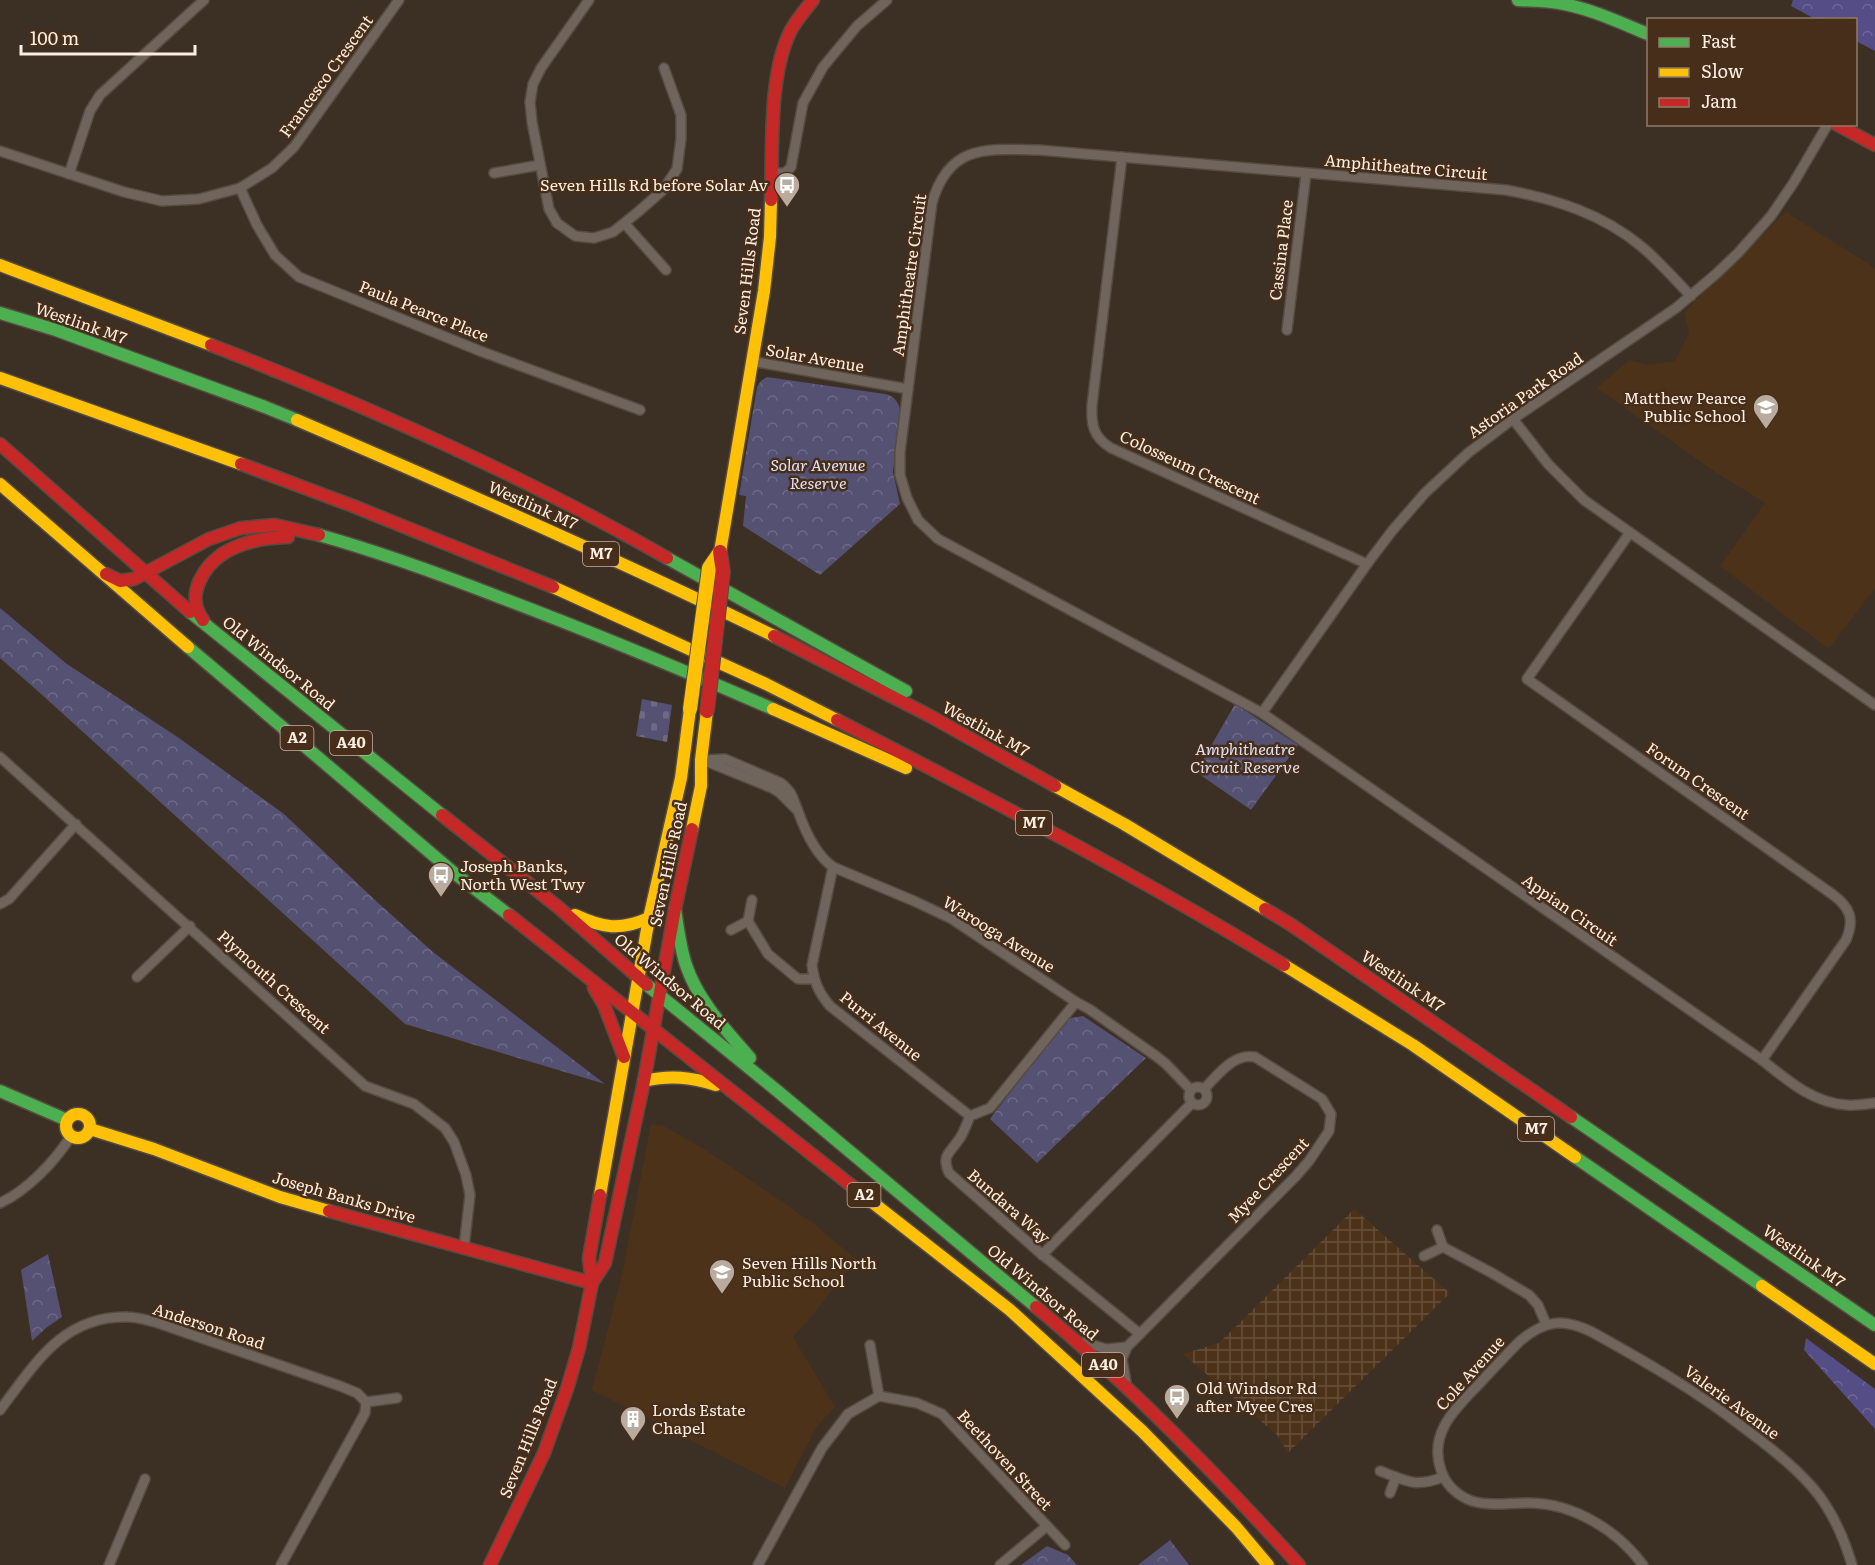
<svg xmlns="http://www.w3.org/2000/svg" width="1875" height="1565" font-family="Literata,serif">
	<style>
		.built { fill: #4d321a }
		.industrial { fill: url(#industrial-grid) }
		.forest { fill: url(#forest-crowns) }
		.cemetery { fill: url(#cemetery-stones) }
		.park { fill: url(#park-crowns) }
		.lines { fill: none; stroke-linecap: round; stroke-linejoin: round }
		.street-casing { stroke: #554b41; stroke-width: 12 }
		.fast-casing { stroke: #554b41; stroke-width: 15 }
		.slow-casing { stroke: #554b41; stroke-width: 15 }
		.jam-casing { stroke: #554b41; stroke-width: 15 }
		.street { stroke: #6f655d; stroke-width: 9 }
		.fast { stroke: #4caf50; stroke-width: 12 }
		.slow { stroke: #ffc107; stroke-width: 12 }
		.jam { stroke: #c62828; stroke-width: 12 }
		.slow-bridge-casing { stroke: #554b41; stroke-width: 16; stroke-linecap: butt }
		.jam-bridge-casing { stroke: #554b41; stroke-width: 16; stroke-linecap: butt }
		.slow-bridge { stroke: #ffc107; stroke-width: 14 }
		.jam-bridge { stroke: #c62828; stroke-width: 14 }
		.labels { text-anchor: middle; stroke-width: 5; stroke-linejoin: round; paint-order: stroke }
		.shield { fill: #472e1a; stroke: #c7b4a5; stroke-width: 1.5 }
		.shield-label { font-size: 15px; font-weight: bold; fill: #feeee1 }
		.street-label { font-size: 16px; fill: #feeee1; stroke: #472e1a }
		.poi-label { font-size: 16px; fill: #feeee1; stroke: #472e1a; text-anchor: start }
		.park-label { font-size: 16px; font-style: italic; fill: #e0e0f4; stroke: #472e1a }
	</style>
	<defs>
		<pattern id="industrial-grid" width="8" height="8" patternUnits="userSpaceOnUse" patternTransform="scale(1.5)"><rect width="8" height="8" fill="#4d321a"/><path d="M0 4h8M4 0v8" fill="none" stroke="#68503b"/></pattern>
		<pattern id="forest-crowns" width="20" height="18" patternUnits="userSpaceOnUse" patternTransform="scale(1.5)"><rect width="20" height="18" fill="#544d86"/><path d="M2 6a3 3 0 1 1 6 0M12 15a3 3 0 1 1 6 0" fill="none" stroke="#6e6797"/></pattern>
		<pattern id="cemetery-stones" width="16" height="16" patternUnits="userSpaceOnUse" patternTransform="scale(1.5)"><rect width="16" height="16" fill="#545172"/><path d="M2 7V4a2 2 0 0 1 4 0v3zM10 15v-3a2 2 0 0 1 4 0v3z" fill="#6e6a86"/></pattern>
		<pattern id="park-crowns" width="20" height="18" patternUnits="userSpaceOnUse" patternTransform="scale(1.5)"><rect width="20" height="18" fill="#545172"/><path d="M2 6a3 3 0 1 1 6 0M12 15a3 3 0 1 1 6 0" fill="none" stroke="#6e6a86"/></pattern>
	</defs>
	<rect width="100%" height="100%" fill="#3c2f24"/>
	<g class="built">
		<polygon points="1786,212 1875,268 1875,588 1829,649 1720,566 1765,503 1715,472 1597,388 1629,360 1648,365 1675,361 1689,333 1684,313 1700,296"/>
		<polygon points="651,1124 664,1126 709,1152 813,1223 856,1259 813,1315 793,1337 835,1407 817,1426 785,1488 592,1390 622,1275"/>
	</g>
	<polygon class="industrial" points="1354,1209 1450,1293 1288,1453 1277,1435 1183,1354 1219,1343"/>
	<g class="forest">
		<polygon points="1793,0 1875,0 1875,51 1856,41 1856,20 1815,19 1791,6"/>
		<polygon points="1806,1338 1875,1389 1875,1429 1804,1350"/>
	</g>
	<polygon class="cemetery" points="642,699 672,705 667,742 636,736"/>
	<g class="park">
		<path d="M767,377L885,394C894,396 897,400 900,409L893,472L900,504L820,575L743,526L746,496L739,495L757,387L761,381Z"/>
		<polygon points="0,608 67,664 179,738 284,814 375,900 433,952 605,1084 405,1024 40,693 0,658"/>
		<polygon points="1235,704 1298,745 1251,810 1196,772"/>
		<polygon points="1083,1016 1146,1058 1037,1163 990,1119 1066,1019"/>
		<polygon points="48,1254 62,1317 46,1328 32,1341 21,1270"/>
		<polygon points="1170,1540 1189,1565 1138,1565"/>
		<polygon points="1047,1546 1068,1555 1077,1565 1021,1565"/>
	</g>
	<g class="lines">
		<g class="street-casing">
			<g id="street">
				<polyline points="589,0 541,68 533,84 530,102 532,122 549,209 557,223 575,236 594,238 613,232 638,212 663,190 677,169 681,139 681,115 664,68"/>
				<polyline points="0,151 124,192 162,201 199,199 240,188 272,168 294,147 399,0"/>
				<path d="M1122,157L1092,405C1091,424 1093,437 1111,448L1367,564"/>
				<polyline points="494,173 540,165"/>
				<polyline points="773,173 785,173 791,167 803,103 823,67 857,26 887,0"/>
				<polyline points="69,174 90,111 100,95 204,0"/>
				<polyline points="240,188 257,225 275,255 299,277 480,351 640,410"/>
				<polyline points="625,224 666,270"/>
				<path d="M1691,296C1675,280 1659,261 1642,247C1603,214 1555,199 1506,190L1039,150C988,149 949,143 932,203L900,452V475L907,498L918,520L938,539L1262,713L1762,1060C1787,1080 1813,1103 1847,1105C1856,1106 1866,1104 1875,1103"/>
				<polyline points="1287,330 1306,174"/>
				<polyline points="751,361 908,389"/>
				<polyline points="1513,419 1548,464 1584,500 1875,705"/>
				<path d="M1629,534L1527,679L1832,894C1850,907 1855,919 1846,940L1762,1060"/>
				<polyline points="1262,713 1367,564 1392,531 1425,493 1468,453 1513,419 1676,308 1716,274 1738,253 1771,216 1794,182 1828,124"/>
				<polyline points="0,757 365,1086 414,1104 445,1128 454,1142 466,1175 470,1195 464,1247"/>
				<path d="M701,760L725,759L781,783C794,794 792,797 798,811C805,831 816,855 833,867L914,901L952,919L1076,1002L1089,1009L1156,1056L1166,1064L1191,1090"/>
				<polyline points="708,762 772,788 780,793 797,810"/>
				<path d="M833,867L812,965C814,982 819,993 830,1006L970,1116"/>
				<polyline points="0,904 9,899 76,824"/>
				<polyline points="748,921 768,954 798,979 814,979"/>
				<polyline points="731,930 748,921 752,900"/>
				<polyline points="137,977 190,926"/>
				<path d="M1076,1002L990,1108L970,1116C967,1123 964,1132 960,1138C950,1153 941,1155 949,1173L1039,1252L1140,1334"/>
				<circle cx="1198" cy="1096" r="9"/>
				<path d="M0,1203C27,1191 56,1160 71,1136"/>
				<polyline points="1443,1247 1492,1273 1529,1295 1538,1305 1546,1324"/>
				<polyline points="1042,1255 1192,1103"/>
				<polyline points="1424,1256 1443,1247 1437,1230"/>
				<polyline points="1083,1342 1106,1349 1127,1347"/>
				<polyline points="870,1345 879,1396"/>
				<path d="M1126,1382L1122,1359L1127,1347L1296,1176L1309,1161L1329,1131L1331,1114L1322,1099L1255,1057C1233,1053 1218,1075 1204,1089"/>
				<polyline points="366,1402 397,1398"/>
				<path d="M0,1410C35,1364 63,1315 128,1317C137,1317 146,1320 155,1322L340,1386L357,1393L366,1402L365,1413L281,1565"/>
				<path d="M1380,1471C1407,1481 1415,1488 1443,1477"/>
				<polyline points="1390,1493 1396,1477"/>
				<polyline points="109,1565 145,1479"/>
				<polyline points="758,1565 822,1448 848,1414 879,1396 917,1403 942,1414 1065,1545"/>
				<polyline points="1000,1565 1047,1526"/>
				<path d="M1643,1565C1618,1531 1575,1504 1531,1503C1510,1502 1487,1508 1467,1499C1455,1493 1445,1483 1441,1470C1428,1433 1456,1408 1479,1384C1493,1369 1506,1355 1520,1341C1545,1320 1563,1318 1592,1332C1646,1362 1695,1390 1744,1428C1768,1446 1793,1465 1813,1488C1831,1509 1844,1538 1852,1565"/>
			</g>
		</g>
		<g class="fast-casing">
			<g id="fast">
				<path d="M1518,0C1534,1 1549,1 1564,4C1594,10 1621,23 1648,34"/>
				<polyline points="0,313 56,330 265,407 297,420"/>
				<path d="M319,535C380,552 440,574 499,597C592,632 683,670 773,709"/>
				<polyline points="667,558 906,691"/>
				<polyline points="190,612 442,815"/>
				<polyline points="188,647 453,872 509,915"/>
				<path d="M675,909C678,928 680,947 686,965C698,1001 726,1030 750,1058"/>
				<polyline points="647,985 775,1089 1036,1307"/>
				<polyline points="0,1091 67,1120"/>
				<polyline points="1571,1117 1875,1325"/>
				<polyline points="1575,1157 1762,1286"/>
			</g>
		</g>
		<g class="slow-casing">
			<g id="slow">
				<polyline points="0,265 211,345"/>
				<polyline points="0,378 241,464"/>
				<path d="M297,420C457,489 617,559 774,636"/>
				<polyline points="0,484 188,647"/>
				<polyline points="720,552 764,291 770,237 771,200"/>
				<polyline points="553,587 766,684 837,720"/>
				<polyline points="773,709 906,768"/>
				<polyline points="1055,786 1124,824 1265,909"/>
				<polyline points="692,829 701,786 701,760 707,711"/>
				<path d="M575,915C603,928 620,931 649,918"/>
				<polyline points="1284,965 1413,1045 1575,1157"/>
				<path d="M644,1081C670,1075 691,1077 716,1085"/>
				<circle cx="78" cy="1126" r="12"/>
				<polyline points="90,1129 154,1149 280,1197 329,1211"/>
				<polyline points="600,1195 649,918 681,778 690,709"/>
				<polyline points="872,1202 1010,1310 1142,1431 1236,1527 1268,1565"/>
				<polyline points="1762,1286 1875,1364"/>
			</g>
		</g>
		<g class="jam-casing">
			<g id="jam">
				<polyline points="1836,124 1875,145"/>
				<path d="M771,200C773,149 768,75 791,30C797,19 805,10 813,0"/>
				<path d="M211,345C367,406 521,474 667,558"/>
				<polyline points="0,444 190,612"/>
				<polyline points="241,464 353,506 553,587"/>
				<polyline points="106,574 120,581 134,579 209,539 241,528 275,525 319,535"/>
				<path d="M203,620C194,607 193,595 200,580C216,546 254,538 288,537"/>
				<polyline points="774,636 930,716 1055,786"/>
				<path d="M837,720C988,798 1139,876 1284,965"/>
				<polyline points="442,815 558,907 647,985"/>
				<polyline points="1265,909 1290,924 1571,1117"/>
				<polyline points="509,915 872,1202"/>
				<polyline points="594,988 604,1005 624,1057"/>
				<polyline points="329,1211 592,1283"/>
				<polyline points="592,1283 605,1263 644,1081 675,909 692,829"/>
				<path d="M1036,1307C1131,1386 1216,1474 1299,1565"/>
				<polyline points="490,1565 544,1453 567,1389 579,1348 592,1283 589,1258 600,1195"/>
			</g>
		</g>
		<use href="#street" class="street"/>
		<use href="#fast" class="fast"/>
		<use href="#slow" class="slow"/>
		<use href="#jam" class="jam"/>
		<g class="slow-bridge-casing">
			<polyline id="slow-bridge" points="690,709 709,568 720,552"/>
		</g>
		<g class="jam-bridge-casing">
			<polyline id="jam-bridge" points="707,711 723,572 720,552"/>
		</g>
		<use href="#slow-bridge" class="slow-bridge"/>
		<use href="#jam-bridge" class="jam-bridge"/>
	</g>
	<defs>
		<g id="bus-pin" transform="scale(1.35)"><path d="M0 17L-7.5 6A9.5 9.5 0 1 1 7.5 6Z" fill="#baab9f" stroke="#472e1a"/><path d="M-5-6H5V4H4V6H2V4H-2V6H-4V4H-5ZM-3.5-4V0h7V-4ZM-3.5 1.2v1.5H-2V1.2ZM2 1.2v1.5H3.5V1.2Z" fill="#fff"/></g>
		<g id="school-pin" transform="scale(1.35)"><path d="M0 17L-7.5 6A9.5 9.5 0 1 1 7.5 6Z" fill="#baab9f" stroke="#472e1a"/><path d="M0-5L7-2L0 1L-7-2ZM-4 1L0 2.5L4 1V4Q0 6-4 4Z" fill="#fff"/></g>
		<g id="building-pin" transform="scale(1.35)"><path d="M0 17L-7.5 6A9.5 9.5 0 1 1 7.5 6Z" fill="#baab9f" stroke="#472e1a"/><path d="M-4-6H4V6H1V3H-1V6H-4ZM-2.5-4.3h1.7v1.8h-1.7ZM.8-4.3h1.7v1.8H.8ZM-2.5-1h1.7V.8h-1.7ZM.8-1h1.7V.8H.8Z" fill="#fff"/></g>
	</defs>
	<g fill-rule="evenodd">
		<use href="#bus-pin" x="787" y="185"/>
		<use href="#school-pin" x="1766" y="407"/>
		<use href="#bus-pin" x="441" y="875"/>
		<use href="#school-pin" x="722" y="1272"/>
		<use href="#bus-pin" x="1177" y="1397"/>
		<use href="#building-pin" x="633" y="1419"/>
	</g>
	<g class="labels">
		<g class="shield">
			<rect x="583" y="542" width="36" height="24" rx="4.5"/>
			<rect x="280.5" y="726" width="33" height="24" rx="4.5"/>
			<rect x="330" y="731" width="42" height="24" rx="4.5"/>
			<rect x="1016" y="811" width="36" height="24" rx="4.5"/>
			<rect x="1518" y="1117" width="36" height="24" rx="4.5"/>
			<rect x="847.5" y="1183" width="33" height="24" rx="4.5"/>
			<rect x="1082" y="1353" width="42" height="24" rx="4.5"/>
		</g>
		<g class="shield-label">
			<text x="601" y="559">M7</text>
			<text x="297" y="743">A2</text>
			<text x="351" y="748">A40</text>
			<text x="1034" y="828">M7</text>
			<text x="1536" y="1134">M7</text>
			<text x="864" y="1200">A2</text>
			<text x="1103" y="1370">A40</text>
		</g>
		<g class="street-label">
			<text transform="translate(326 76) rotate(-54)" y="6">Francesco Crescent</text>
			<text transform="translate(1406 167) rotate(5)" y="6">Amphitheatre Circuit</text>
			<text transform="translate(1281 250) rotate(-83)" y="6">Cassina Place</text>
			<text transform="translate(747 271) rotate(-83)" y="6">Seven Hills Road</text>
			<text transform="translate(909 275) rotate(-82)" y="6">Amphitheatre Circuit</text>
			<text transform="translate(424 311) rotate(22)" y="6">Paula Pearce Place</text>
			<text transform="translate(81 323) rotate(19)" y="6">Westlink M7</text>
			<text transform="translate(815 358) rotate(10)" y="6">Solar Avenue</text>
			<text transform="translate(1525 395) rotate(-35)" y="6">Astoria Park Road</text>
			<text transform="translate(1190 467) rotate(25)" y="6">Colosseum Crescent</text>
			<text transform="translate(533 505) rotate(24)" y="6">Westlink M7</text>
			<text transform="translate(279 663) rotate(39)" y="6">Old Windsor Road</text>
			<text transform="translate(986 729) rotate(29)" y="6">Westlink M7</text>
			<text transform="translate(1698 781) rotate(35)" y="6">Forum Crescent</text>
			<text transform="translate(668 864) rotate(-78)" y="6">Seven Hills Road</text>
			<text transform="translate(1570 910) rotate(35)" y="6">Appian Circuit</text>
			<text transform="translate(999 934) rotate(32)" y="6">Warooga Avenue</text>
			<text transform="translate(670 981) rotate(40)" y="6">Old Windsor Road</text>
			<text transform="translate(1403 981) rotate(34)" y="6">Westlink M7</text>
			<text transform="translate(274 982) rotate(42)" y="6">Plymouth Crescent</text>
			<text transform="translate(881 1026) rotate(39)" y="6">Purri Avenue</text>
			<text transform="translate(1268 1180) rotate(-47)" y="6">Myee Crescent</text>
			<text transform="translate(344 1197) rotate(16)" y="6">Joseph Banks Drive</text>
			<text transform="translate(1009 1206) rotate(41)" y="6">Bundara Way</text>
			<text transform="translate(1804 1256) rotate(35)" y="6">Westlink M7</text>
			<text transform="translate(1043 1292) rotate(40)" y="6">Old Windsor Road</text>
			<text transform="translate(209 1326) rotate(18)" y="6">Anderson Road</text>
			<text transform="translate(1470 1373) rotate(-48)" y="6">Cole Avenue</text>
			<text transform="translate(1732 1402) rotate(36)" y="6">Valerie Avenue</text>
			<text transform="translate(528 1438) rotate(-68)" y="6">Seven Hills Road</text>
			<text transform="translate(1005 1460) rotate(47)" y="6">Beethoven Street</text>
		</g>
		<g class="poi-label">
			<text x="768" y="191" text-anchor="end">Seven Hills Rd before Solar Av</text>
			<text x="1746" y="404" text-anchor="end">Matthew Pearce<tspan x="1746" dy="18">Public School</tspan></text>
			<text x="460" y="872">Joseph Banks,<tspan x="460" dy="18">North West Twy</tspan></text>
			<text x="742" y="1269">Seven Hills North<tspan x="742" dy="18">Public School</tspan></text>
			<text x="1196" y="1394">Old Windsor Rd<tspan x="1196" dy="18">after Myee Cres</tspan></text>
			<text x="652" y="1416">Lords Estate<tspan x="652" dy="18">Chapel</tspan></text>
		</g>
		<g class="park-label">
			<text x="818" y="471">Solar Avenue<tspan x="818" dy="18">Reserve</tspan></text>
			<text x="1245" y="755">Amphitheatre<tspan x="1245" dy="18">Circuit Reserve</tspan></text>
		</g>
	</g>
	<rect x="1647" y="18" width="210" height="108" fill="#472e1a" stroke="#907b6a" stroke-width="1.5"/>
	<rect x="1659" y="38" width="30" height="9" fill="#4caf50" stroke="#907b6a" stroke-width="1.5"/>
	<text x="1701" y="48" font-size="18" fill="#feeee1">Fast</text>
	<rect x="1659" y="68" width="30" height="9" fill="#ffc107" stroke="#907b6a" stroke-width="1.5"/>
	<text x="1701" y="78" font-size="18" fill="#feeee1">Slow</text>
	<rect x="1659" y="98" width="30" height="9" fill="#c62828" stroke="#907b6a" stroke-width="1.5"/>
	<text x="1701" y="108" font-size="18" fill="#feeee1">Jam</text>
	<path d="M21 45v9h174v-9" fill="none" stroke="#feeee1" stroke-width="3"/>
	<text x="30" y="45" font-size="18" fill="#feeee1" stroke="#472e1a" stroke-width="4.5" paint-order="stroke">100 m</text>
</svg>
